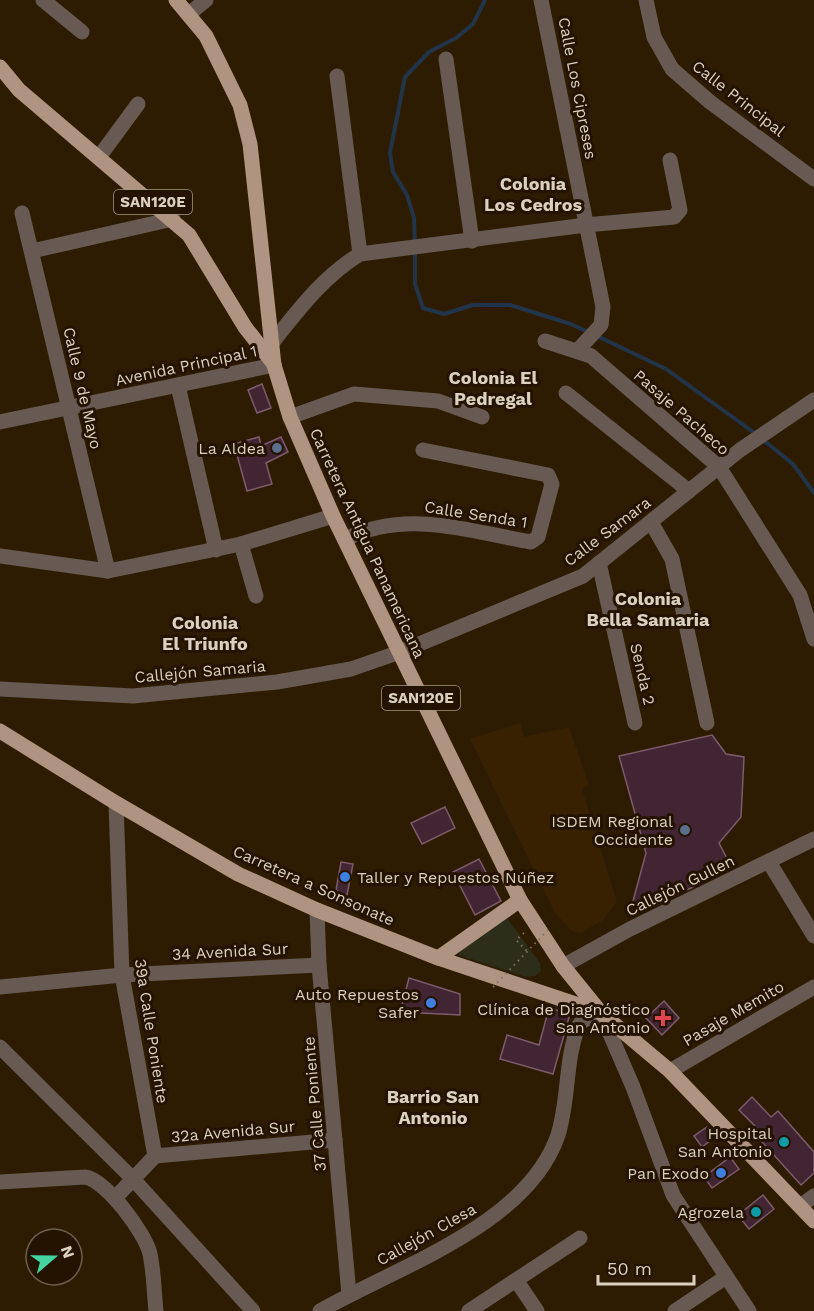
<svg xmlns="http://www.w3.org/2000/svg" width="814" height="1311" font-family="'Work Sans',sans-serif">
	<style>
		.built { fill: #372100 }
		.green { fill: #2d2e19 }
		.lines { fill: none; stroke-linecap: round; stroke-linejoin: round }
		.stream { stroke: #213449; stroke-width: 4 }
		.building { fill: #422533; stroke: #7c5b6b; stroke-width: 1.5 }
		.path { stroke: #81725d; stroke-width: 2; stroke-dasharray: 1.5 4.5; stroke-linecap: butt }
		.minor { stroke: #685a52; stroke-width: 15 }
		.major { stroke: #b09482; stroke-width: 15 }
		.path-bridge { stroke: #81725d; stroke-width: 2; stroke-dasharray: 1.5 4.5; stroke-linecap: butt }
		.service-dot { fill: #5c6f8a; stroke: #241300; stroke-width: 2 }
		.shop-dot { fill: #3f7fe0; stroke: #241300; stroke-width: 2 }
		.health-dot { fill: #e0444e; stroke: #241300; stroke-width: 2 }
		.culture-dot { fill: #0f9aa8; stroke: #241300; stroke-width: 2 }
		.labels { text-anchor: middle; stroke-width: 6; stroke-linejoin: round; paint-order: stroke }
		.shield { fill: #241300; stroke: #a59787; stroke-width: 1.5 }
		.shield-label { font-size: 15px; font-weight: bold; fill: #dcd0c1 }
		.street-label { font-size: 16px; fill: #dcd0c1; stroke: #241300 }
		.poi-label { font-size: 16px; fill: #dcd0c1; stroke: #241300; text-anchor: end }
		.neighbourhood-label { font-size: 18px; font-weight: bold; fill: #dcd0c1; stroke: #241300 }
	</style>
	<rect width="100%" height="100%" fill="#2e1c02"/>
	<polygon class="built" points="520,723 524,737 569,727 589,785 582,789 617,902 603,920 581,933 573,932 555,913 470,739"/>
	<polygon class="green" points="504,914 540,963 541,971 535,976 526,977 459,955 459,951 485,934"/>
	<g class="lines">
		<g class="stream">
			<polyline points="415,244 414,218 407,195 393,172 390,153 405,77 429,52 456,38 473,24 485,0"/>
			<polyline points="415,251 415,284 423,308 444,314 473,305 510,305 571,324 590,333"/>
			<polyline points="597,336 666,369 756,434"/>
			<polyline points="762,439 793,464 814,493"/>
		</g>
	</g>
	<g class="building">
		<polygon points="262,384 271,408 257,413 248,390"/>
		<polygon points="259,437 261,446 281,437 288,452 266,463 272,484 247,491 234,444"/>
		<polygon points="712,735 726,754 744,757 741,817 719,843 732,868 642,912 633,901 646,853 619,756"/>
		<polygon points="445,807 455,828 422,844 411,823"/>
		<polygon points="479,859 501,901 475,915 453,872"/>
		<polygon points="341,862 353,864 347,895 336,890"/>
		<polygon points="409,978 460,994 460,1015 400,1012"/>
		<polygon points="664,1001 679,1018 662,1035 646,1018"/>
		<polygon points="549,1008 570,1014 553,1074 500,1059 507,1035 539,1045"/>
		<polygon points="752,1097 771,1117 778,1111 814,1152 814,1173 801,1185 754,1133 758,1129 739,1110"/>
		<polygon points="707,1127 715,1137 702,1147 694,1136"/>
		<polygon points="730,1157 739,1169 712,1188 704,1177"/>
		<polygon points="763,1195 774,1209 749,1229 738,1215"/>
	</g>
	<g class="lines">
		<polyline class="path" points="524,933 516,940 527,951"/>
		<g class="minor">
			<polyline points="43,0 82,32"/>
			<polyline points="541,0 603,307 601,325 577,351"/>
			<polyline points="646,0 654,37 672,69 710,102 814,179"/>
			<polyline points="189,14 206,0"/>
			<polyline points="446,59 472,241"/>
			<polyline points="337,76 360,254"/>
			<polyline points="99,157 138,104"/>
			<polyline points="22,213 108,571"/>
			<polyline points="32,251 173,219"/>
			<polyline points="545,341 591,356 719,467 800,595 814,639"/>
			<path d="M272,343C299,309 323,277 360,254L586,225L674,217L680,210L670,160"/>
			<polyline points="178,386 216,550"/>
			<polyline points="566,393 689,491"/>
			<polyline points="290,417 354,394 438,401 482,417"/>
			<polyline points="0,422 274,365"/>
			<polyline points="651,522 672,559 707,723"/>
			<path d="M346,539C406,509 468,531 531,542L538,537L552,484L548,475L423,450"/>
			<polyline points="241,544 256,596"/>
			<polyline points="0,556 108,571 241,544 333,516"/>
			<polyline points="599,563 635,723"/>
			<polyline points="0,689 133,696 277,682 351,669 400,652 583,576 740,450 814,400"/>
			<polyline points="116,803 122,975 155,1156"/>
			<polyline points="769,862 814,936"/>
			<polyline points="317,910 319,965 349,1294"/>
			<polyline points="563,966 630,929 814,839"/>
			<polyline points="0,987 122,975 319,965"/>
			<polyline points="0,1047 133,1179 253,1311"/>
			<polyline points="670,1071 814,987"/>
			<path d="M0,1182L85,1177C106,1180 146,1234 150,1254C154,1273 154,1292 156,1311"/>
			<polyline points="115,1198 155,1156 335,1140"/>
			<polyline points="800,1206 814,1196"/>
			<polyline points="516,1280 537,1311"/>
			<path d="M320,1311C396,1267 527,1226 558,1135C569,1100 565,1061 578,1027L582,1021L601,1013L633,1087L673,1195L749,1311"/>
			<polyline points="469,1311 580,1238"/>
			<polyline points="675,1311 726,1277"/>
		</g>
		<g class="major">
			<polyline points="176,0 206,36 240,105 250,144 274,365 290,417 333,516 520,900 563,966 601,1013 670,1071 814,1221"/>
			<polyline points="0,67 19,90 189,235 245,327 274,364"/>
			<polyline points="0,731 116,803 238,874 317,910 438,958 597,1011"/>
			<polyline points="438,958 520,900"/>
		</g>
		<polyline class="path-bridge" points="493,987 549,929"/>
	</g>
	<g class="service-dot">
		<circle cx="277" cy="448" r="6"/>
		<circle cx="685" cy="830" r="6"/>
	</g>
	<g class="shop-dot">
		<circle cx="345" cy="877" r="6"/>
		<circle cx="431" cy="1003" r="6"/>
		<circle cx="721" cy="1173" r="6"/>
	</g>
	<path class="health-dot" d="M660 1009h6v6h6v6h-6v6h-6v-6h-6v-6h6z"/>
	<g class="culture-dot">
		<circle cx="784" cy="1142" r="6"/>
		<circle cx="756" cy="1212" r="6"/>
	</g>
	<g class="labels">
		<g class="shield">
			<rect x="114" y="190" width="78" height="24" rx="4.5"/>
			<rect x="382" y="686" width="78" height="24" rx="4.5"/>
		</g>
		<g class="shield-label">
			<text x="153" y="207">SAN120E</text>
			<text x="421" y="703">SAN120E</text>
		</g>
		<g class="street-label">
			<text transform="translate(578 88) rotate(79)" y="6">Calle Los Cipreses</text>
			<text transform="translate(739 98) rotate(38)" y="6">Calle Principal</text>
			<text transform="translate(186 365) rotate(-12)" y="6">Avenida Principal 1</text>
			<text transform="translate(83 388) rotate(77)" y="6">Calle 9 de Mayo</text>
			<text transform="translate(682 412) rotate(41)" y="6">Pasaje Pacheco</text>
			<text transform="translate(476 514) rotate(9)" y="6">Calle Senda 1</text>
			<text transform="translate(607 531) rotate(-37)" y="6">Calle Samara</text>
			<text transform="translate(368 543) rotate(65)" y="6">Carretera Antigua Panamericana</text>
			<text transform="translate(200 671) rotate(-5)" y="6">Callejón Samaria</text>
			<text transform="translate(643 674) rotate(77)" y="6">Senda 2</text>
			<text transform="translate(314 885) rotate(24)" y="6">Carretera a Sonsonate</text>
			<text transform="translate(680 885) rotate(-26)" y="6">Callejón Gullen</text>
			<text transform="translate(230 951) rotate(-3)" y="6">34 Avenida Sur</text>
			<text transform="translate(733 1013) rotate(-30)" y="6">Pasaje Memito</text>
			<text transform="translate(152 1031) rotate(81)" y="6">39a Calle Poniente</text>
			<text transform="translate(314 1104) rotate(-95)" y="6">37 Calle Poniente</text>
			<text transform="translate(233 1131) rotate(-5)" y="6">32a Avenida Sur</text>
			<text transform="translate(426 1234) rotate(-29)" y="6">Callejón Clesa</text>
		</g>
		<g class="poi-label">
			<text x="265" y="454">La Aldea</text>
			<text x="673" y="827">ISDEM Regional<tspan x="673" dy="18">Occidente</tspan></text>
			<text x="357" y="883" text-anchor="start">Taller y Repuestos Núñez</text>
			<text x="419" y="1000">Auto Repuestos<tspan x="419" dy="18">Safer</tspan></text>
			<text x="650" y="1015">Clínica de Diagnóstico<tspan x="650" dy="18">San Antonio</tspan></text>
			<text x="772" y="1139">Hospital<tspan x="772" dy="18">San Antonio</tspan></text>
			<text x="709" y="1179">Pan Exodo</text>
			<text x="744" y="1218">Agrozela</text>
		</g>
		<g class="neighbourhood-label">
			<text x="533" y="190">Colonia<tspan x="533" dy="21">Los Cedros</tspan></text>
			<text x="493" y="384">Colonia El<tspan x="493" dy="21">Pedregal</tspan></text>
			<text x="648" y="605">Colonia<tspan x="648" dy="21">Bella Samaria</tspan></text>
			<text x="205" y="629">Colonia<tspan x="205" dy="21">El Triunfo</tspan></text>
			<text x="433" y="1103">Barrio San<tspan x="433" dy="21">Antonio</tspan></text>
		</g>
	</g>
	<g transform="translate(54 1257) rotate(70)"><circle r="28" fill="#241300" stroke="#6e5f4d" stroke-width="1.5"/>
	<path d="M0-4.5L10 22L0 15L-10 22Z" fill="#43d4a0"/>
	<text y="-9" font-size="16" font-weight="bold" text-anchor="middle" fill="#dcd0c1">N</text>
	</g>
	<path d="M598 1275v9h96v-9" fill="none" stroke="#dcd0c1" stroke-width="3"/>
	<text x="607" y="1275" font-size="18" fill="#dcd0c1" stroke="#241300" stroke-width="4.5" paint-order="stroke">50 m</text>
</svg>
